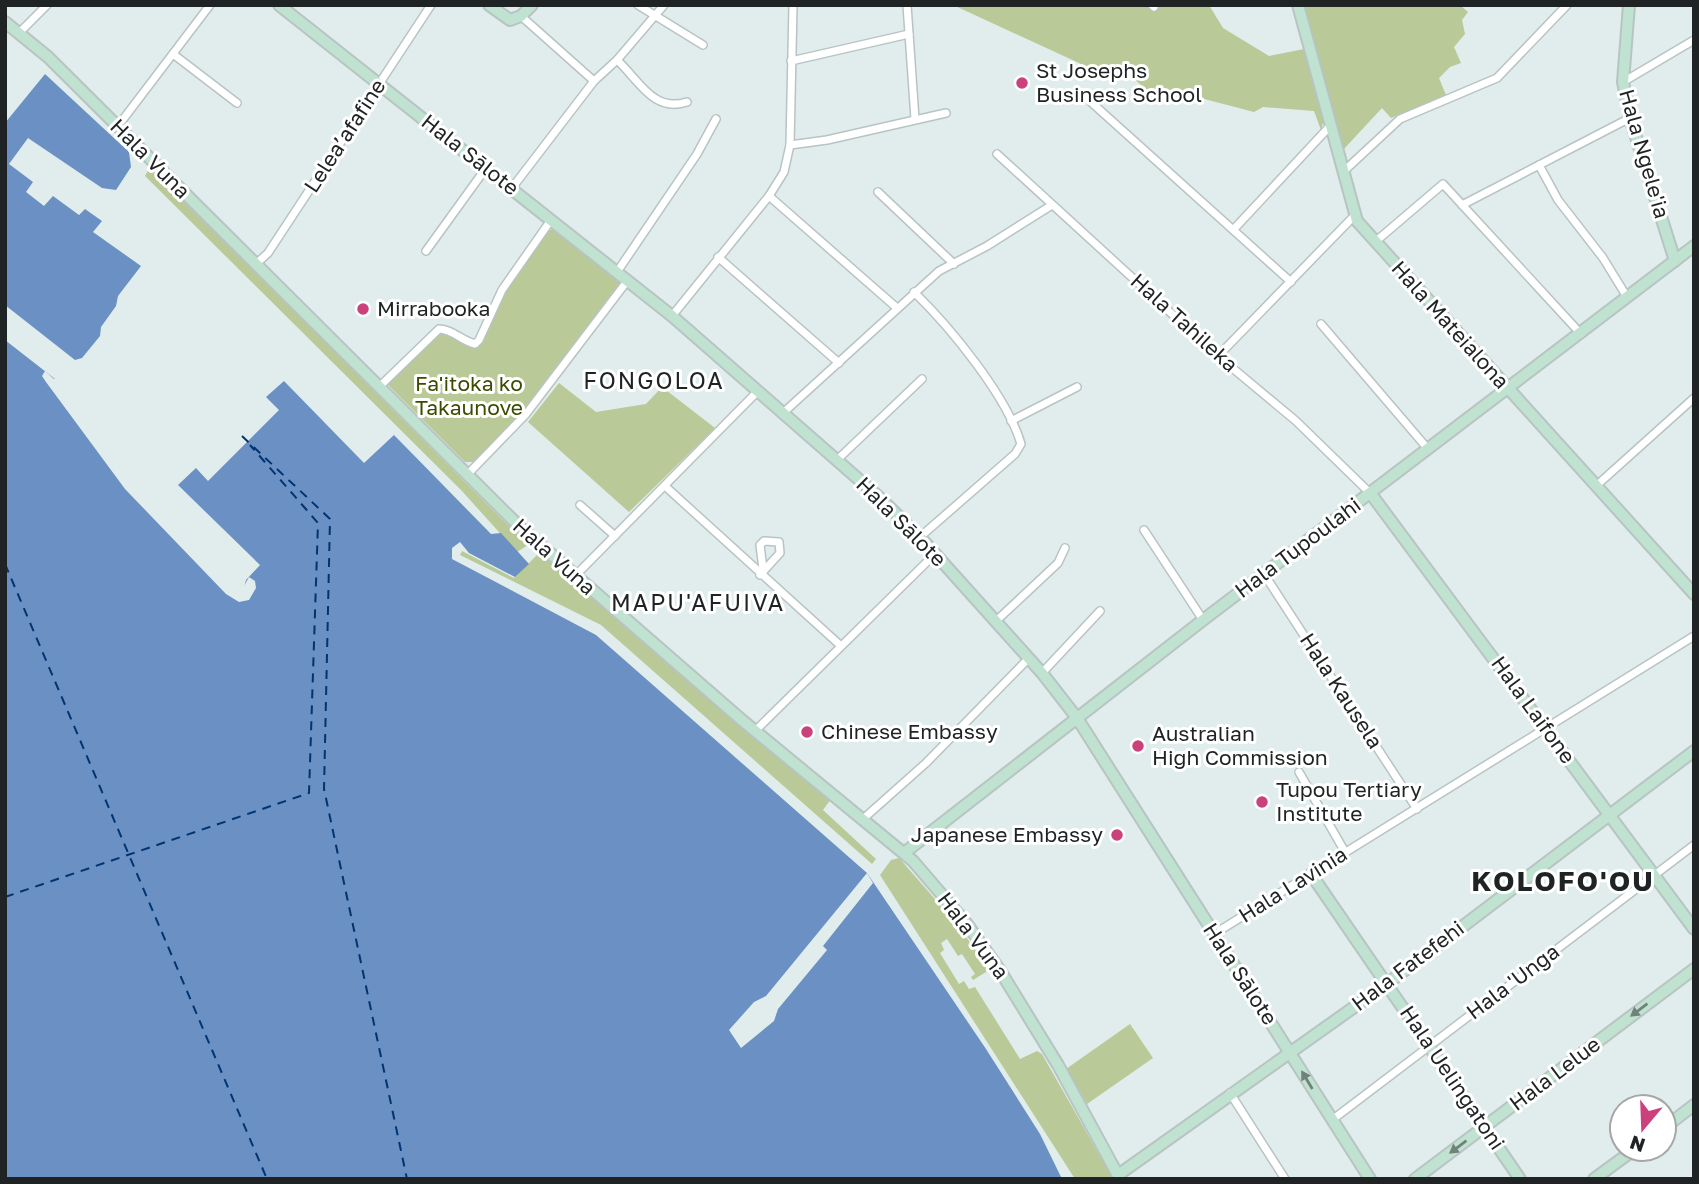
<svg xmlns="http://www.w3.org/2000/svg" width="1699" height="1184" font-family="'Golos Text',sans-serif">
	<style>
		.green { fill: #b9c997 }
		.water { fill: #6b90c4 }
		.pier { fill: #e0edec }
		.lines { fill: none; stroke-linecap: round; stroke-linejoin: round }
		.ferry { stroke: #013472; stroke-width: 2; stroke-dasharray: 9 7; stroke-linecap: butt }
		.street-casing { stroke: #b8c4c3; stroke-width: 10 }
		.secondary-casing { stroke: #b8c4c3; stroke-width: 14 }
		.street { stroke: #fff; stroke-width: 7 }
		.secondary { stroke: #c0e2d0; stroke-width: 10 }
		.oneway { fill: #70827a }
		.poi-dot { fill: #ca417c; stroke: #fff; stroke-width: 2.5 }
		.labels { text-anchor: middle; stroke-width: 6; stroke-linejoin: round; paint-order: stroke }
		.poi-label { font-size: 21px; fill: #1f2323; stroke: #fff; text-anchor: start }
		.street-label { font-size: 21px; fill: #1f2323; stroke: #fff }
		.park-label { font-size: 21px; fill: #3b4b00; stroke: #fff }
		.neighbourhood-label { font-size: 23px; letter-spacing: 2px; fill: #1f2323; stroke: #fff }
		.district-label { font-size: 28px; font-weight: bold; letter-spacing: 2px; fill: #1f2323; stroke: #fff }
	</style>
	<rect width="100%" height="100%" fill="#e0edec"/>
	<g class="green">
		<polygon points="953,5 1209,5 1223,28 1269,56 1304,49 1324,119 1321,130 1314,111 1263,107 1254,112 1170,90 1157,99 1125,71 1105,75"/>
		<polygon points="1302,5 1460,5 1468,12 1462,20 1465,34 1454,47 1461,63 1450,67 1439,78 1446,95 1391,118 1382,108 1343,150"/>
		<polygon points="150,167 528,545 517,552 461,490 145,176"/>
		<polygon points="547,230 554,230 619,279 619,284 524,410 474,462 465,462 386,383 437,333 445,332 477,348 516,273"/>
		<polygon points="559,383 596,412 646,404 662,387 715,428 629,512 528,422"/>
		<polygon points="462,551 514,578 540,552 650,648 831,799 823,810 876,859 872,864 601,625 460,555"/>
		<polygon points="899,858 956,923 987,966 986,972 973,980 971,977 975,974 962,954 958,956 947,939 941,943 944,950 940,953 959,984 964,981 969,989 975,987 1020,1059 1037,1051 1042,1054 1113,1179 1075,1179 880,875 891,860"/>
		<polygon points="1130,1024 1153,1058 1087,1104 1066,1069"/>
	</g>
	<g class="water">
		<polygon points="45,74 129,152 131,167 116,190 102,188 28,138 9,164 33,182 26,192 44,206 53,196 79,215 85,209 102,221 93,232 141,266 118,296 116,306 101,327 100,336 82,358 75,360 5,305 5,123"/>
		<polygon points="5,340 55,379 127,476 235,588 243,591 246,580 260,565 178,485 196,468 208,481 279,410 266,397 284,381 364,463 394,435 491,534 501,533 529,564 515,577 469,553 460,542 452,548 452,559 596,635 867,873 986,1049 1040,1134 1062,1179 5,1179"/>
	</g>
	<g class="pier">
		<polygon points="45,371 54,379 60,379 146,494 237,586 244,586 249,577 255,581 256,588 249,600 239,602 226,594 125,489 46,382 42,376"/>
		<polygon points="867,873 873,883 823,946 827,950 778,1009 774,1021 741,1048 729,1030 754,1002 766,996"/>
	</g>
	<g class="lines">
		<g class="ferry">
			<polyline points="242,436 330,519 324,789 407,1179"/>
			<polyline points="5,564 267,1179"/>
			<polyline points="5,897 309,793 318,523 250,445"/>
		</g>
		<g class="street-casing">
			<g id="street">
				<polyline points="638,5 703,45"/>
				<polyline points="907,5 915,119"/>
				<polyline points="1152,5 1154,7"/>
				<polyline points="521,16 594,81"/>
				<polyline points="20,32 47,5"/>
				<polyline points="173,54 237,103"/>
				<path d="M617,60C639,80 653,113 687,102"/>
				<polyline points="791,61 909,34"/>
				<polyline points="1623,82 1694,40"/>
				<polyline points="1082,94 1291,282"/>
				<polyline points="118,126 210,5"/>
				<polyline points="790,145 827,140 946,113"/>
				<polyline points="997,154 1218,356 1296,421 1371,494"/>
				<polyline points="1539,165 1558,200 1603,258 1627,297"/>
				<polyline points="1344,171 1400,119 1497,78 1567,5"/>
				<polyline points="512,188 594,81 617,60 664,5"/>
				<polyline points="878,192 954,264"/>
				<polyline points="769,196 897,308"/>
				<polyline points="1462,205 1630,118"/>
				<polyline points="1234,229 1331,125"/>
				<polyline points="1375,242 1443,184 1581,334"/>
				<polyline points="426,251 486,168"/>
				<polyline points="718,257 839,363"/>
				<polyline points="256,264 268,253 431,5"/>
				<polyline points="617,272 697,154 716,119"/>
				<path d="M914,292C950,327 1007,396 1021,444L1015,454L920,537"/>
				<polyline points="672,316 769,196 784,172 790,145 793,5"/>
				<polyline points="1321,324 1428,449"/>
				<polyline points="1218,356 1356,214"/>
				<path d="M379,387L439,329C452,329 462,341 475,344L479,340L502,290L551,220"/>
				<polyline points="783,413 939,271 987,246 1052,205"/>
				<polyline points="1011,421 1077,387"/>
				<polyline points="837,460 922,379"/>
				<polyline points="467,475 526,414 628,280"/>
				<polyline points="1596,486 1694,398"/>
				<polyline points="666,487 841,646"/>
				<polyline points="580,505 615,536"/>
				<polyline points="1144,530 1203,620"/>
				<polyline points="1264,574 1417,809"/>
				<polyline points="760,575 780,553 779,542 764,541 760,545 763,569"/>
				<polyline points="575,576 758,391"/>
				<polyline points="995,622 1058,563 1065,548"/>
				<polyline points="1042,673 1100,611"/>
				<polyline points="755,731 935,554"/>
				<polyline points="1299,772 1345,852"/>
				<polyline points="863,819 926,763 1028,659"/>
				<polyline points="1214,934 1694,636"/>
				<polyline points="1230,1093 1285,1179"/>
				<polyline points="1332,1120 1694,845"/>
			</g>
		</g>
		<g class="secondary-casing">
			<g id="secondary">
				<polyline points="279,5 672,316 880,498 920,537 1042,673 1077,718 1370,1179"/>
				<polyline points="489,5 510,20 521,16 532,5"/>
				<polyline points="1298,5 1357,221 1694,594"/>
				<polyline points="1629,5 1623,82 1630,118 1675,261"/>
				<polyline points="5,22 48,57 519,526 743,721 913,861 967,924 999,969 1058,1065 1120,1179"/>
				<polyline points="1371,494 1694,929"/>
				<polyline points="904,853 1203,620 1694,246"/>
				<polyline points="1311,874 1520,1179"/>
				<polyline points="1664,1128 1694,1105"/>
				<polyline points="1118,1175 1388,983 1694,751"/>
				<polyline points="1415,1179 1694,969"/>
				<polyline points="1594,1179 1635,1149"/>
			</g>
		</g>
		<use href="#street" class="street"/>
		<use href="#secondary" class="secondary"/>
	</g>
	<defs><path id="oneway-solid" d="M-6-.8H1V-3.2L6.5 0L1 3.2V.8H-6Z" transform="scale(1.75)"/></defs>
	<g class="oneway">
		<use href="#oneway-solid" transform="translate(1639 1010) rotate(143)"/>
		<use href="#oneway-solid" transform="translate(1307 1080) rotate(-121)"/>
		<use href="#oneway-solid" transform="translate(1458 1147) rotate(143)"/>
	</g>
	<g class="poi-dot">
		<circle cx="1022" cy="83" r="7"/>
		<circle cx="363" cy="309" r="7"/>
		<circle cx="807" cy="732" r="7"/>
		<circle cx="1138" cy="746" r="7"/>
		<circle cx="1262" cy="802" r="7"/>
		<circle cx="1117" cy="835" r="7"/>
	</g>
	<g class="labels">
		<g class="poi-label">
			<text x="1036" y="78">St Josephs<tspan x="1036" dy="24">Business School</tspan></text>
			<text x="377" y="316">Mirrabooka</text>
			<text x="821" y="739">Chinese Embassy</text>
			<text x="1152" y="741">Australian<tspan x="1152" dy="24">High Commission</tspan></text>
			<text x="1276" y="797">Tupou Tertiary<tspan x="1276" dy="24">Institute</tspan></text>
			<text x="1103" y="842" text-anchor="end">Japanese Embassy</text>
		</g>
		<g class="street-label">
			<text transform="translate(345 136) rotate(-57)" y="7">Lelea’afafine</text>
			<text transform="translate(1644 154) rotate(74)" y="7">Hala Ngele'ia</text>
			<text transform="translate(470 155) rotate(38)" y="7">Hala Sālote</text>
			<text transform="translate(150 159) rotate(45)" y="7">Hala Vuna</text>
			<text transform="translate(1184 323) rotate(42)" y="7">Hala Tahileka</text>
			<text transform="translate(1450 325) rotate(48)" y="7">Hala Mateialona</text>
			<text transform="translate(901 522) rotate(45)" y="7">Hala Sālote</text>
			<text transform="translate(1298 548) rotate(-37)" y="7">Hala Tupoulahi</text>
			<text transform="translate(554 557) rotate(42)" y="7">Hala Vuna</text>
			<text transform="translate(1341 691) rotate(57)" y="7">Hala Kausela</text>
			<text transform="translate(1533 710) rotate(54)" y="7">Hala Laifone</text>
			<text transform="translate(1293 885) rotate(-32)" y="7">Hala Lavinia</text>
			<text transform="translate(973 936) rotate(53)" y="7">Hala Vuna</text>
			<text transform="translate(1408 966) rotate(-37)" y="7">Hala Fatefehi</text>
			<text transform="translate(1240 974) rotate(57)" y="7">Hala Sālote</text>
			<text transform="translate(1513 982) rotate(-37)" y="7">Hala 'Unga</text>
			<text transform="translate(1555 1074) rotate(-37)" y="7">Hala Lelue</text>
			<text transform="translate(1452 1078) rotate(56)" y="7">Hala Uelingatoni</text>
		</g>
		<g class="park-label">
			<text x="469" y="391">Fa'itoka ko<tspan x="469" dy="24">Takaunove</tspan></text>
		</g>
		<g class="neighbourhood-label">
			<text x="654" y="389">FONGOLOA</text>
			<text x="698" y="611">MAPU'AFUIVA</text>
		</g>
		<g class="district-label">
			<text x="1563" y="891">KOLOFO'OU</text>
		</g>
	</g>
	<rect width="1699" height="1184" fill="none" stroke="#1f2323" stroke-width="14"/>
	<g transform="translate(1643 1128) rotate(199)"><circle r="33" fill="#ffffff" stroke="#a5a7a7" stroke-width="2"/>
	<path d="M0-5L12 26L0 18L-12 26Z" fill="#ca417c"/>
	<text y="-10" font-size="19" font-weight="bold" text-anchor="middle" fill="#1f2323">N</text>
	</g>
</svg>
